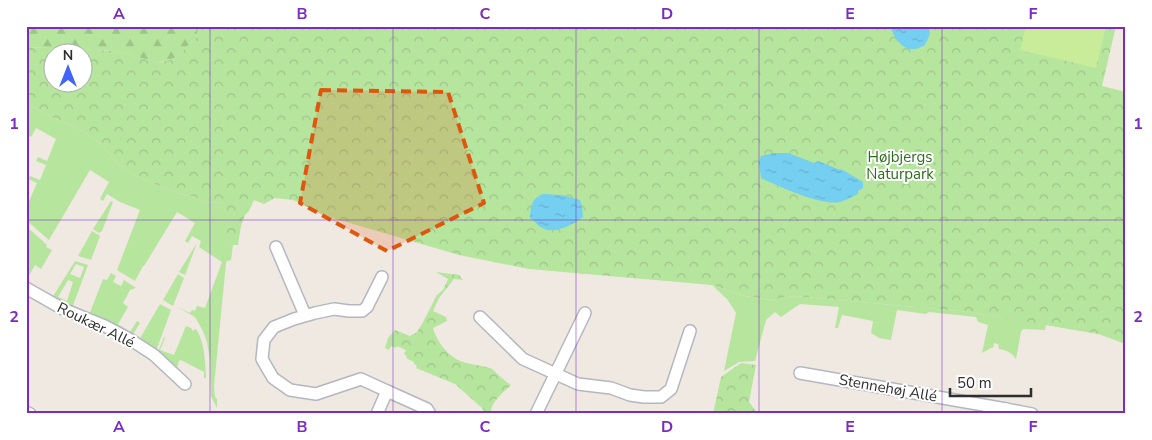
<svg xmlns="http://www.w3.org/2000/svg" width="1152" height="440" font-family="'Nunito Sans',sans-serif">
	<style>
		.grass { fill: #b6e59e; fill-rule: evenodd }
		.forest { fill: url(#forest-firs) }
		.park { fill: url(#park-crowns); fill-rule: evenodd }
		.pitch { fill: #c9ec9a }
		.water { fill: url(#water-ripples) }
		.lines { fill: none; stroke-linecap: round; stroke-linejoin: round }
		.street-casing { stroke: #b4b7c1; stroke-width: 14 }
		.street { stroke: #fff; stroke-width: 11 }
		.marked { fill: #df570e; fill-opacity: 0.2; stroke: #df570e; stroke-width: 4; stroke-dasharray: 10 6; stroke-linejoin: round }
		.grid { fill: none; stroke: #7b2cbf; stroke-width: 1; stroke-opacity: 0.55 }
		.labels { text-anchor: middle; stroke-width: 4; stroke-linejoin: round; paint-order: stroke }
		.park-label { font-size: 15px; fill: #2c6e1b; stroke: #fff }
		.street-label { font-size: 15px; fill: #2e2e2e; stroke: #fff }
		.neatline { fill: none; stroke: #7b2cbf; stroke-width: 2 }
		.grid-label { font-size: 16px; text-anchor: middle; font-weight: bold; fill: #7b2cbf }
	</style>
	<defs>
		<pattern id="forest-firs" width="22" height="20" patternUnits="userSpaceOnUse" patternTransform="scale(1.25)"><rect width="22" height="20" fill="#b6e59e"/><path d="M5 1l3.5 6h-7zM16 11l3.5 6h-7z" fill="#9dc588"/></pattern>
		<pattern id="park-crowns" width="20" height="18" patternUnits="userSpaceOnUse" patternTransform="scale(1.25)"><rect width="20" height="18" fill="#b6e59e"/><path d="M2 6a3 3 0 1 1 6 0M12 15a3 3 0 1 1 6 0" fill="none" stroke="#9dc588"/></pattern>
		<pattern id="water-ripples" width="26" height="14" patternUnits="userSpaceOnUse" patternTransform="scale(1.25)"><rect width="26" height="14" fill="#75cff0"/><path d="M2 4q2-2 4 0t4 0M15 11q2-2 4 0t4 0" fill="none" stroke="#66b2ce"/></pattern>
	</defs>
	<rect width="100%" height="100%" fill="#efe9e1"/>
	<g class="grass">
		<path d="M26,103L53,118L75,127L97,141L105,148L114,160L119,165L136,176L177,193L194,197L209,203L218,202L224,204C229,214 224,232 227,244L233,245L231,260L227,261L226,263L214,386L215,397L217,399V408L211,396L210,359L207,342L203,331L195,317L177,307L190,313L192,310L195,311L197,306L205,308L222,262L199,247L201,241L192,236L188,243L185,241L195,223L177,212L144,266H143L135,281L117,270L140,210L120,202L107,194L103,201L100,199L109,182L90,170L49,240L26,220V208L37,183L28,179L30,176L40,180L46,165L36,161L38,157L47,161L56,139L36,128L31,137L26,135Z"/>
		<polygon points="111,201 113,202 102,231 99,233 93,229"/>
		<polygon points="26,226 47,245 46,247 52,250 41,269 35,265 26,281"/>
		<polygon points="92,231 100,236 91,260 78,256"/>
		<polygon points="197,243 185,275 179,272"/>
		<path d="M1026,251L1126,344L1099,334L1046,325L1045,330L1023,329L1021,332L1016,359C1012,353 1007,350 999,349L998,344L994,343L993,348H991L982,353L988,325L978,322L976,317L929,312L926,314L897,310L891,340L879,338L871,333L873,321L842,315L838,328H835L839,307L800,304L781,317L775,312L766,320L755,361L739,362L724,371L736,313L727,299L712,285L745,296L769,300L793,296L970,312L1012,319Z"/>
		<path d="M75,261L88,265L72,308L52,298ZM76,264L84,267L80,278L70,274ZM68,280L73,282L67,301L58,297Z"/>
		<polygon points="111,273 116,276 113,282 121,286 124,280 136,288 130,290 123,303 128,307 118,324 130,332 137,321 140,323 132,336 89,315 103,279 107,280"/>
		<polygon points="178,274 184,278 173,306 163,300"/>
		<polygon points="160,304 171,310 156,351 139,340"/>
		<path d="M186,326L191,328L193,331L196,329C205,342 205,362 206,378H204V372L181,360L179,361L177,368L158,352L164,337L165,338L160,350L174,355Z"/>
	</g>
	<polygon class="forest" points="26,26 199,26 196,38 175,58 158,63 116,51 26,47"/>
	<g class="park">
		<path d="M199,26H1116L1102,86L1126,92V344L1099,334L970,312L793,296L770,300L745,296L712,285L529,269L459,255L326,216L293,200L275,198L264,204L254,200L249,211L245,215L241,226L238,245H227C224,232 229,215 223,204L218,202L209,203L194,197L177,193L136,176L119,165L114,160L105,148L97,141L75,127L53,118L26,103V47L116,51L159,63L175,58L196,38ZM52,52H82V82H52Z"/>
		<path d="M436,272L459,275L463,280L454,279L439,298L433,311L446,317L447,321L433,328C437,342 448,357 463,362C472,365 481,365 490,368C495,370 497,375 502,378C505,381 508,383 511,385C503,393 490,402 491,414H486L482,408L455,384L416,368L417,366L414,364V362L406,358L407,356L404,354L406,350L397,346L396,348L391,346L389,350L385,348L388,338L395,330L410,336L417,332L422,324L437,295L443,290L448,279Z"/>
		<polygon points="741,363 756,365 749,402 758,414 713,414 721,377"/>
	</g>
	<polygon class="pitch" points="1026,26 1106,26 1096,68 1020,50"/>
	<g class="water">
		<path d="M892,26H928L930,34L925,45C921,47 918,49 913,49C902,50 894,37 891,28Z"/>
		<path d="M774,153H788L814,163L818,161L838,169L843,170L863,182V188L858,191V194C852,197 846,200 840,202C820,206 779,186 761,178L759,162L761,156Z"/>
		<path d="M543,194L562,195L580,200L582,206L583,217C574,224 559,232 547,230C540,228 535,222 530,218C531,205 531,199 543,194Z"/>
	</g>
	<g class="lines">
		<g class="street-casing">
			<g id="street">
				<polyline points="276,247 305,315"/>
				<polyline points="382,277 367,307 362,311 349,311 334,309 315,313 294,319 274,327 264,340 262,359 273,378 290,390 316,394 361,379 387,391"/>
				<polyline points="26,288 63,309 105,326 131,340 154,355 185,384"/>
				<polyline points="480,317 523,359 578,384 611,388 630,395 644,397 661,397 671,389 690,331"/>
				<polyline points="800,373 1006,409 1005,414"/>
				<polyline points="1006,409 1032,414"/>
				<polyline points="26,412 30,414"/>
				<polyline points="377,414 387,391 427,409 430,414"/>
				<polyline points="536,414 585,313"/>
			</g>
		</g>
		<use href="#street" class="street"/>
	</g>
	<path class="marked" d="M321,90L448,92L484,203L387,251L300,203Z"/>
	<path class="grid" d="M210,26V414M393,26V414M576,26V414M759,26V414M942,26V414M26,220H1126"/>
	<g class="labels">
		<g class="park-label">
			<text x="900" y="162">Højbjergs<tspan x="900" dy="17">Naturpark</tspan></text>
		</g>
		<g class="street-label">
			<text transform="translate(96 325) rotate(26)" y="5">Roukær Allé</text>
			<text transform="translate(888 388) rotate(10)" y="5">Stennehøj Allé</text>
		</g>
	</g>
	<rect width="1152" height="440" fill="none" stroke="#ffffff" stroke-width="55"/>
	<g transform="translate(68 68)"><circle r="24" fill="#ffffff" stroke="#ababab"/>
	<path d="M0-4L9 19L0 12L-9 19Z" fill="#4264fb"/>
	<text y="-8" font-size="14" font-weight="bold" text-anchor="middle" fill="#2e2e2e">N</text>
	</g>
	<path d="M950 388v8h81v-8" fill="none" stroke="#2e2e2e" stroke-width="2.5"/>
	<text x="957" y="388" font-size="15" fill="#2e2e2e" stroke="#ffffff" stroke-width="4" paint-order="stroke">50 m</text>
	<rect x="28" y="28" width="1096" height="384" class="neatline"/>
	<g class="grid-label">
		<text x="119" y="19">A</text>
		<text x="302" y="19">B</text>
		<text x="485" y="19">C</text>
		<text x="667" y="19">D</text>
		<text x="850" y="19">E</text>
		<text x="1033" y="19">F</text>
		<text x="14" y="129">1</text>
		<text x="1138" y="129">1</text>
		<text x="14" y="322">2</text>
		<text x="1138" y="322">2</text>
		<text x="119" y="432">A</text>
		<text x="302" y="432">B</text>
		<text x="485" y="432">C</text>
		<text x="667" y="432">D</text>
		<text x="850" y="432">E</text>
		<text x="1033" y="432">F</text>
	</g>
</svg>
